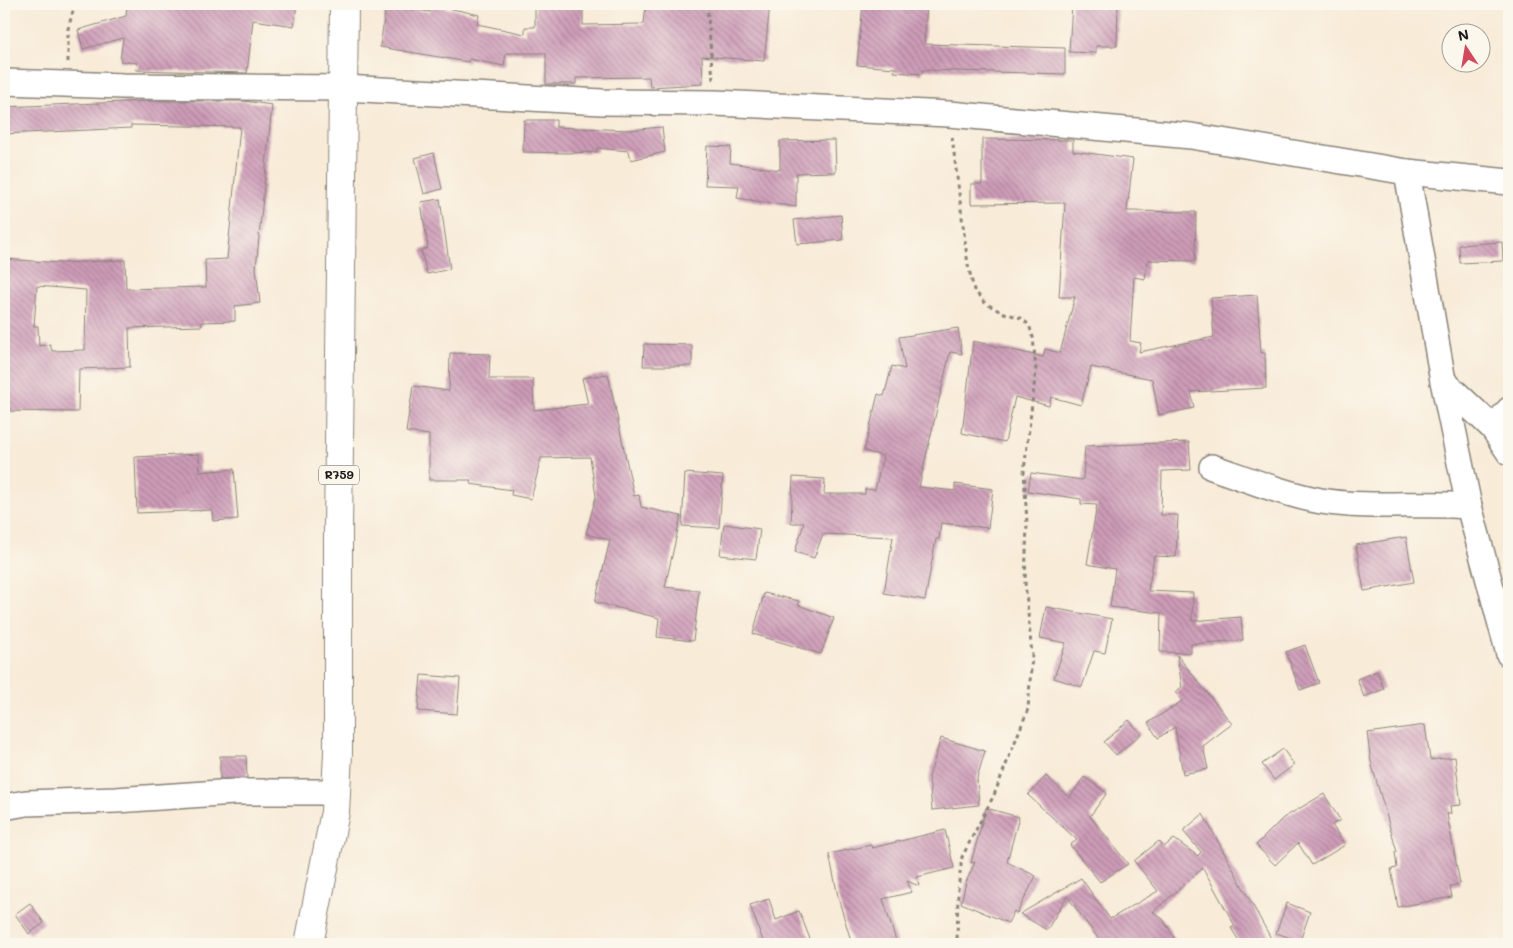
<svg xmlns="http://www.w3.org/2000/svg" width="1513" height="948" font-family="Mali,sans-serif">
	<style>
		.building { fill: url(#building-back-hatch); fill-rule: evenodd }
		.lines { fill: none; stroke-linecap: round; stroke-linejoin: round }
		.street-casing { stroke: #8a847a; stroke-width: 28 }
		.primary-casing { stroke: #8a847a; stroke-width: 30 }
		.path { stroke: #8a847a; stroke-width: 3; stroke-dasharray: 4 4; stroke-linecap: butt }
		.street { stroke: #fff; stroke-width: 25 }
		.primary { stroke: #fff; stroke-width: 28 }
		.labels { text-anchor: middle; stroke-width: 4; stroke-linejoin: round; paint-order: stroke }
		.shield { fill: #fbf7ec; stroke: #5f5e5a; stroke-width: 1 }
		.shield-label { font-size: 12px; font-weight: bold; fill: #1c1c1c }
	</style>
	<defs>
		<pattern id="building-back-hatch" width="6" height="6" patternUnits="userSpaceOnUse" patternTransform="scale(1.25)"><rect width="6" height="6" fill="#ce9cb8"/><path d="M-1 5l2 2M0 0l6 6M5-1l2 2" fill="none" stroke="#a67e95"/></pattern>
	</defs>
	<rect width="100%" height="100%" fill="#fbf7ec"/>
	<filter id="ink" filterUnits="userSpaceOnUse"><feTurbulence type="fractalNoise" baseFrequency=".02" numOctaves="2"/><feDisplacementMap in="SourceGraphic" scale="10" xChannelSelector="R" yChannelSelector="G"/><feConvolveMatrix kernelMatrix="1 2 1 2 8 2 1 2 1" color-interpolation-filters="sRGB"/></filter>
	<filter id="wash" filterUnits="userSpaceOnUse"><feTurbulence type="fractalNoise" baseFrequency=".0096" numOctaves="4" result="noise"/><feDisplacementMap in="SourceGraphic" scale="20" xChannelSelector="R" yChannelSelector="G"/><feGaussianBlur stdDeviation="1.12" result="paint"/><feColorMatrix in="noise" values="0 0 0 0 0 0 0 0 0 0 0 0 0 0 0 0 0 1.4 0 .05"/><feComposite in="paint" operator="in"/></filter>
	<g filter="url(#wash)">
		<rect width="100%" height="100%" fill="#f8ebd8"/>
		<g id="blocks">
			<g class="building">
				<polygon points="127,4 297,4 294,26 253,20 247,73 136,70 137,63 120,61 123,38 83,49 78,30 126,16"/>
				<polygon points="535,4 583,4 583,25 644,24 646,4 770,4 764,61 702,56 703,84 650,87 649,77 576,78 576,84 546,84 546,53 506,53 504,66 469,59 468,62 380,47 386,6 430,12 431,5 462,11 479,15 477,24 525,34 525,27 535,27"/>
				<polygon points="863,4 927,4 924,44 1065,48 1065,74 923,70 922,74 894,72 895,68 857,65"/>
				<polygon points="1072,4 1118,4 1117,46 1096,46 1096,53 1069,52"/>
				<path d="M147,101H244L272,105L256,268L260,303L235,306V321L202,322V326L129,328L130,367L79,369L78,412L4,411V259L61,263L125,260L126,289L206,287L205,260L227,259L240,127L131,125V128L4,134V107ZM37,286L86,290L85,350L52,351L50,344L39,346L38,326H34Z"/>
				<polygon points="524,120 556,120 556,127 628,130 662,127 665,152 631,160 629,151 597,148 597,152 567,153 523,152"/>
				<polygon points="982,139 1073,140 1073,151 1133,159 1127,211 1196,212 1195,261 1148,260 1145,279 1134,277 1130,341 1141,343 1139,352 1214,337 1211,298 1257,295 1261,353 1265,353 1266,388 1191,392 1194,408 1159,415 1152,379 1091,367 1081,405 1051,397 1049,406 1015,397 1005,442 962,433 973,341 1043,357 1045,349 1060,353 1075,297 1059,297 1065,203 971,204 971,184 982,184"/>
				<polygon points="835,140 836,172 796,173 796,207 737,198 739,186 705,185 707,146 731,147 730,163 780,170 780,141"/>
				<polygon points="434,153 442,189 424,194 415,158"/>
				<polygon points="440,199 450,269 427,274 421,250 428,248 421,202"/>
				<polygon points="841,215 843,240 797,244 794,220"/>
				<polygon points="1502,242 1503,261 1460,263 1459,245"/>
				<polygon points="958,328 962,354 950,352 919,487 955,491 955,484 993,489 988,528 941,523 939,539 936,539 925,600 884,593 893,537 823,534 814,558 795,552 804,523 791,523 793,477 825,479 824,494 865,494 865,489 875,490 883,456 864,451 878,394 884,396 892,366 905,369 899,337"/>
				<polygon points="644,344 692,345 692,366 643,366"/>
				<polygon points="450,353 490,354 489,379 533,379 534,410 588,404 582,378 608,374 634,496 639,495 641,507 681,516 665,587 699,591 693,641 657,637 659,618 595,602 610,540 586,534 596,496 590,457 541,458 531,499 511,495 512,490 470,484 471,480 429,480 429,435 406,432 413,386 449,391"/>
				<polygon points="1189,442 1191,470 1162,471 1161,515 1178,515 1176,557 1154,556 1148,591 1193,593 1192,621 1241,617 1243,640 1191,644 1191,653 1160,652 1161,613 1110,607 1115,569 1087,564 1097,505 1081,504 1081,499 1028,491 1031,473 1083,480 1085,446"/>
				<polygon points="199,454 200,472 234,469 238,519 213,521 212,510 137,513 135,457"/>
				<polygon points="685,473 723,476 719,528 682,526"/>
				<polygon points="724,524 760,529 756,559 720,555"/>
				<polygon points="1406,537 1414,582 1364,591 1356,545"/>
				<polygon points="764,593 799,601 798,605 834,618 821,654 753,634"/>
				<polygon points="1046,607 1112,619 1105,653 1094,651 1082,687 1054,678 1066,643 1040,638"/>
				<polygon points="1305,645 1319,683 1300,690 1286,652"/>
				<polygon points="1177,655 1232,724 1203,746 1208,769 1183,774 1175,727 1158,738 1148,723 1182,701 1175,692 1182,687"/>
				<polygon points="1377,671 1384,689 1364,697 1357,679"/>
				<polygon points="421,675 460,678 457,714 418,711"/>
				<polygon points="1129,720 1141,734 1116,755 1104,742"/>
				<polygon points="1425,725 1430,760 1455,757 1461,805 1450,806 1451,814 1447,814 1460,884 1450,886 1452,897 1398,907 1391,869 1397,868 1395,852 1397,852 1371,762 1367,733"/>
				<polygon points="941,738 985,751 977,778 979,805 932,810 929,777"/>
				<polygon points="1283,749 1294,765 1274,780 1262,764"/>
				<polygon points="220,756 246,756 247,778 220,779"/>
				<polygon points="1046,776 1069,798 1084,777 1107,793 1090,816 1128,864 1100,882 1070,845 1077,840 1028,795"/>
				<polygon points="1324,794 1340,820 1332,825 1345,845 1312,865 1298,843 1275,865 1256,845 1283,818"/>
				<polygon points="986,808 1019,817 1007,862 1036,876 1017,913 1014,911 1008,923 961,903 966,882 975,862 971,863"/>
				<polygon points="1203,814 1274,944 1241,944 1231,928 1235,926 1203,868 1153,912 1163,919 1178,944 1102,944 1067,896 1047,930 1020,914 1081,878 1110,919 1158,891 1134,861 1159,841 1164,847 1174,839 1198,856 1201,852 1183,831"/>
				<polygon points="945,830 954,868 917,877 919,886 907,881 912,892 883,899 897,944 852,944 839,901 829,854 871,845 872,848"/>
				<polygon points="769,899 776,920 799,911 812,944 764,944 750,905"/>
				<polygon points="30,903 44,923 29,934 15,914"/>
				<polygon points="1287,903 1310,912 1300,941 1276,933"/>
			</g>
		</g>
	</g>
	<g filter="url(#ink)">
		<use href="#blocks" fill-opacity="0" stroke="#8a847a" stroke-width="1"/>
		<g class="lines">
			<g class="street-casing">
				<g id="street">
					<polyline points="4,82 123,86 344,88 602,102 715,103 949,114 1191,136 1407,172 1509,182"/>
					<polyline points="1407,172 1443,381 1469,506 1509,654"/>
					<polyline points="1443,381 1493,428 1509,452"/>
					<polyline points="1493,428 1509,410"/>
					<path d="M1212,467C1247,479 1284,494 1321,501C1370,509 1420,502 1469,506"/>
					<polyline points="4,807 26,803 116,800 234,792 336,792"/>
				</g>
			</g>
			<g class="primary-casing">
				<polyline id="primary" points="309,944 335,812 338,753 338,532 344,4"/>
			</g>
			<g class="path">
				<polyline points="707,4 713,80"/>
				<polyline points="68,62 68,29 75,4"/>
				<polyline points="952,137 968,265 974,290 985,303 1001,312 1021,318 1029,325 1033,337 1036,370 1024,471 1027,523 1025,582 1032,655 1028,709 994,795 962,857 958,890 957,944"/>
			</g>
			<use href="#street" class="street"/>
			<use href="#primary" class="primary"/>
		</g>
	</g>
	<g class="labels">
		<rect class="shield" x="319" y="465.5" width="40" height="19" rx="4"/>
		<g class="shield-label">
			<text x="339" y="479">R759</text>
		</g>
	</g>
	<rect width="1513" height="948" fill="none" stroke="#fbf7ec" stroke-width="20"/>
	<g transform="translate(1466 48) rotate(348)"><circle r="24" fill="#fbf7ec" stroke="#a29f99"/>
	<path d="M0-4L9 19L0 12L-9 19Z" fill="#d1495b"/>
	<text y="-8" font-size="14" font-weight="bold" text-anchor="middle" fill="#1c1c1c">N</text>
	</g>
</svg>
